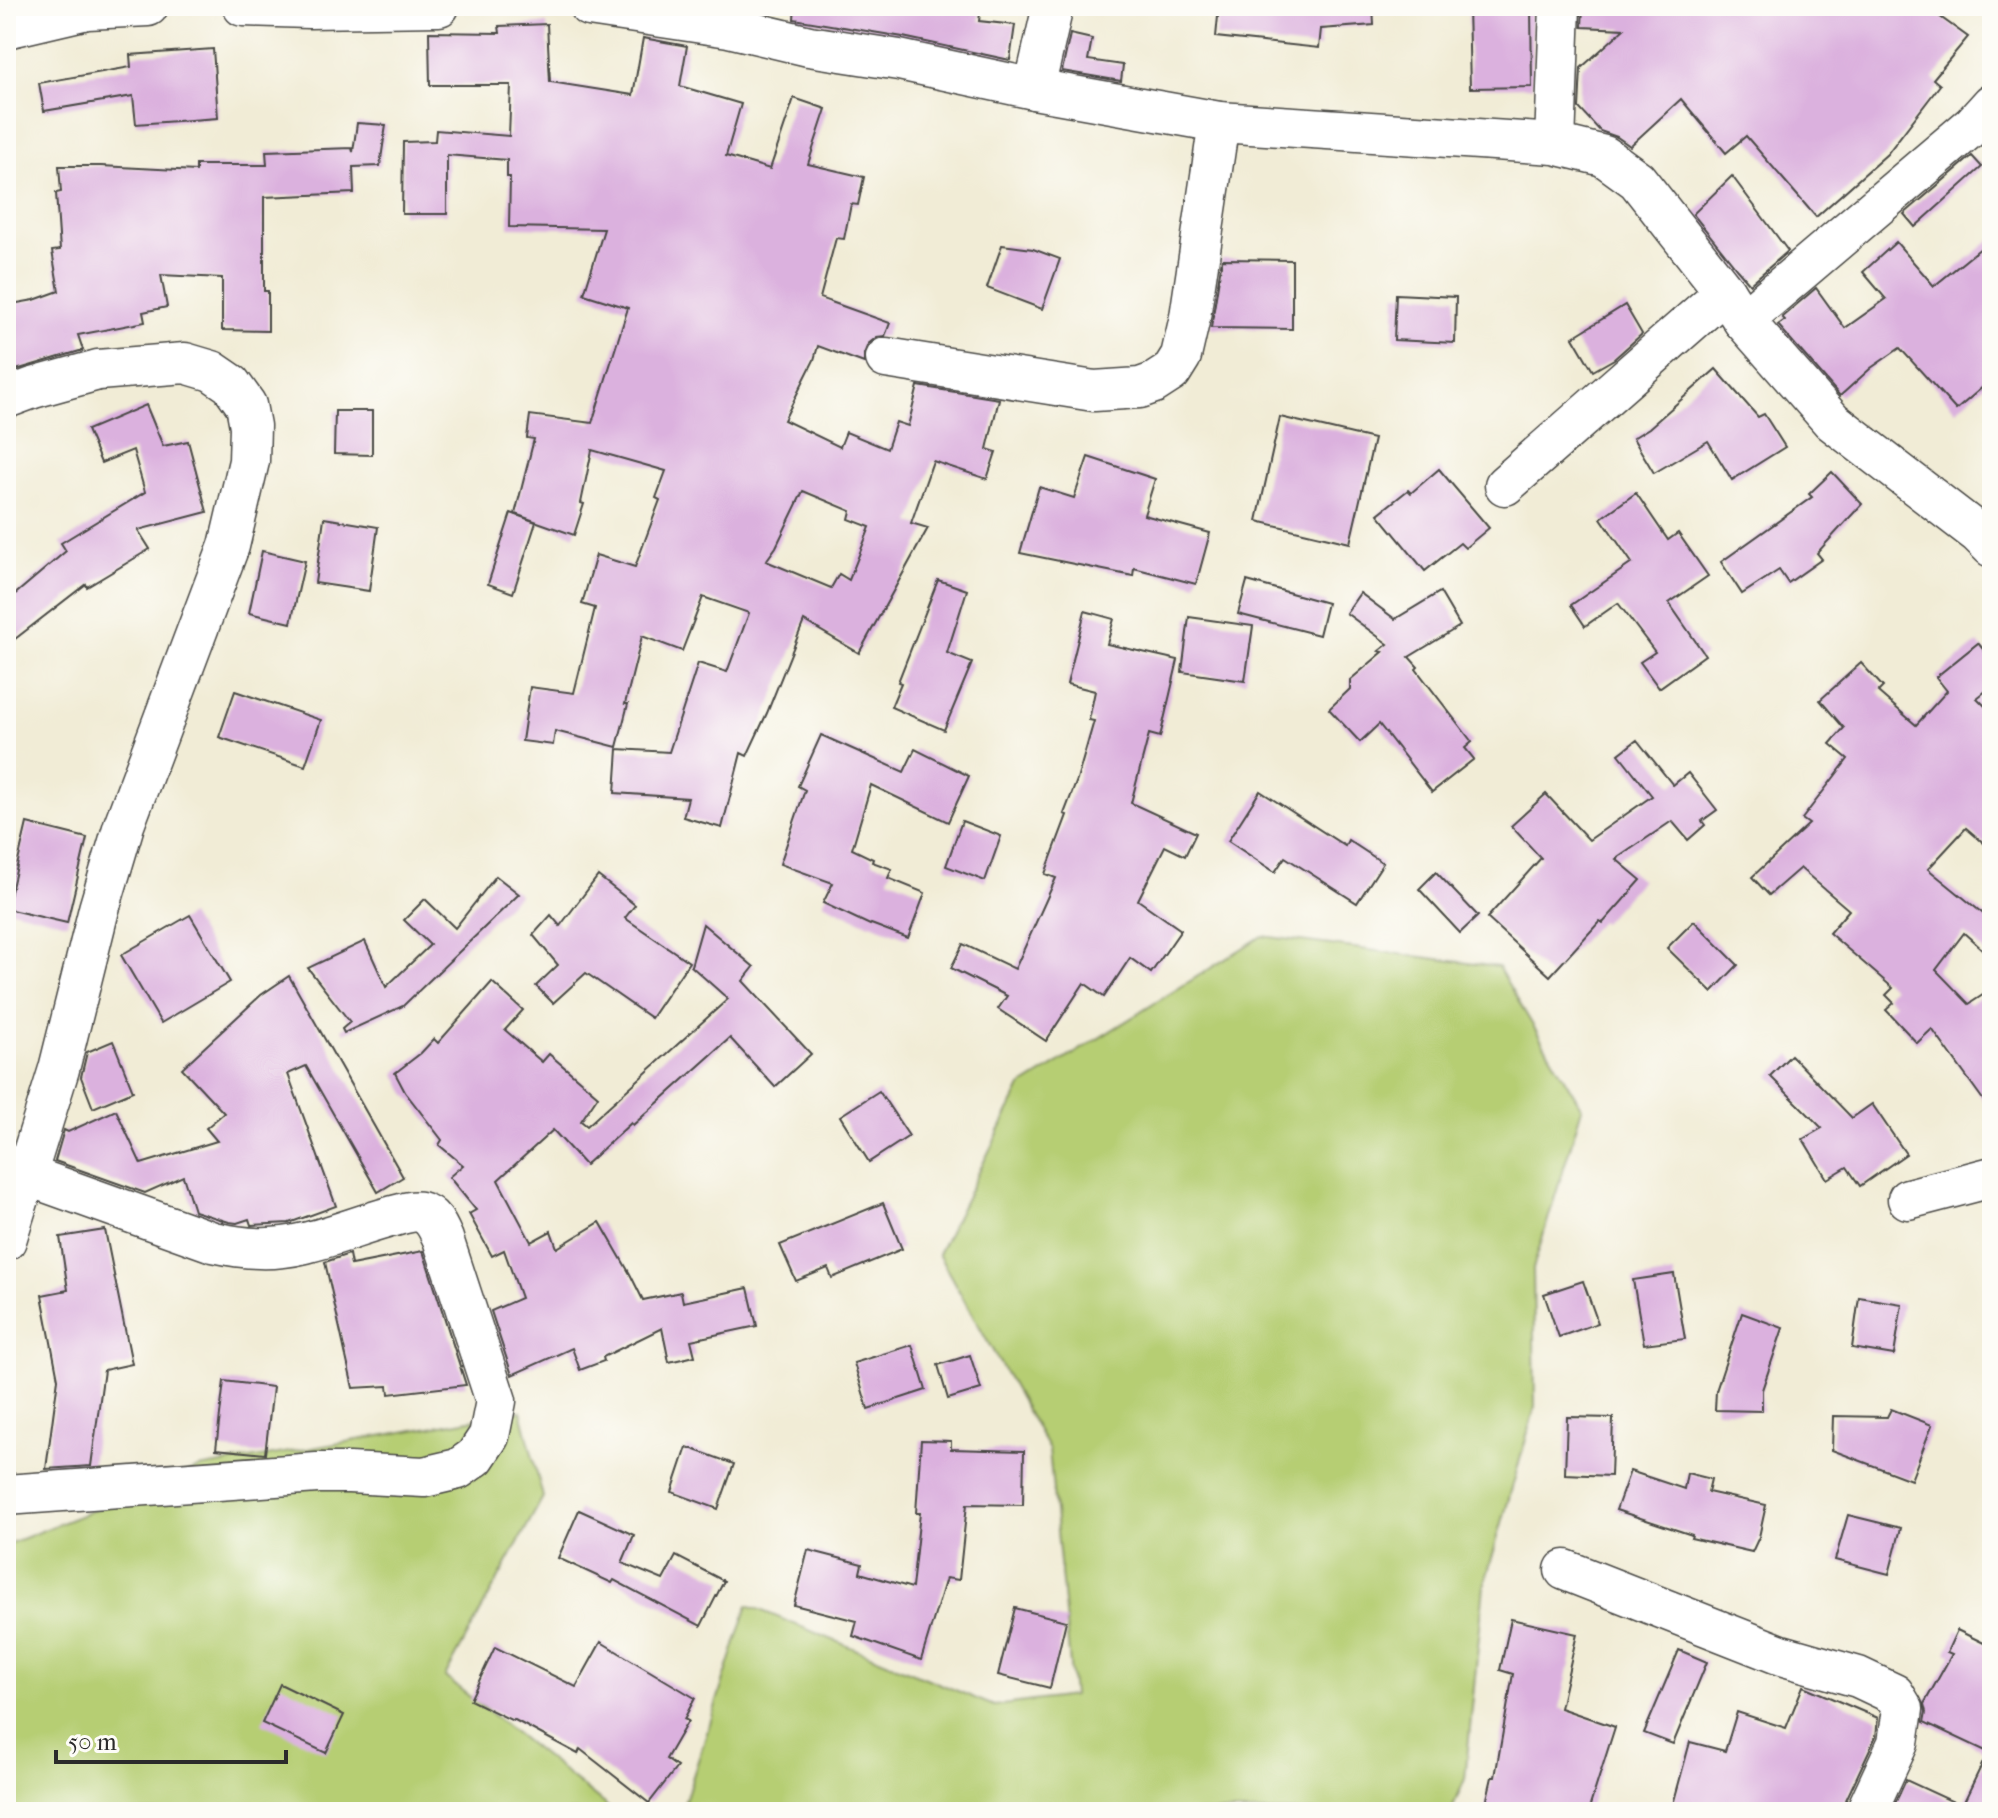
<svg xmlns="http://www.w3.org/2000/svg" width="1998" height="1818" font-family="'IM FELL French Canon',serif">
	<style>
		.green { fill: #b6ce73; stroke: #707c4f; stroke-width: 2 }
		.building { fill: #dbb1de; fill-rule: evenodd }
		.lines { fill: none; stroke-linecap: round; stroke-linejoin: round }
		.minor-casing { stroke: #494845; stroke-width: 43 }
		.minor { stroke: #fff; stroke-width: 40 }
	</style>
	<rect width="100%" height="100%" fill="#fdfcf7"/>
	<filter id="ink" filterUnits="userSpaceOnUse"><feTurbulence type="fractalNoise" baseFrequency=".0125" numOctaves="2"/><feDisplacementMap in="SourceGraphic" scale="16" xChannelSelector="R" yChannelSelector="G"/><feConvolveMatrix kernelMatrix="1 2 1 2 8 2 1 2 1" color-interpolation-filters="sRGB"/></filter>
	<filter id="wash" filterUnits="userSpaceOnUse"><feTurbulence type="fractalNoise" baseFrequency=".006" numOctaves="4" result="noise"/><feDisplacementMap in="SourceGraphic" scale="32" xChannelSelector="R" yChannelSelector="G"/><feGaussianBlur stdDeviation="1.8" result="paint"/><feColorMatrix in="noise" values="0 0 0 0 0 0 0 0 0 0 0 0 0 0 0 0 0 1.4 0 .05"/><feComposite in="paint" operator="in"/></filter>
	<g filter="url(#wash)">
		<rect width="100%" height="100%" fill="#f1ecd6"/>
		<g class="green">
			<polygon points="1262,936 1498,967 1582,1108 1533,1269 1535,1407 1484,1586 1465,1779 1451,1812 664,1812 683,1807 748,1605 994,1706 1073,1696 1049,1450 938,1254 1021,1087"/>
			<polygon points="521,1411 543,1497 445,1677 614,1812 6,1812 6,1545 199,1468"/>
		</g>
		<g id="blocks">
			<g class="building">
				<polygon points="795,6 981,6 979,21 1015,25 1010,60 903,37 794,19"/>
				<polygon points="1219,6 1373,6 1374,25 1321,29 1319,48 1216,37"/>
				<polygon points="1468,6 1531,6 1532,87 1470,88"/>
				<polygon points="1583,6 1925,6 1968,37 1933,79 1940,85 1887,154 1816,217 1746,136 1726,153 1681,99 1630,146 1617,137 1600,131 1579,108 1581,68 1624,29 1582,27"/>
				<path d="M547,24L550,82L633,95L643,38L687,46L680,86L741,104L726,156L770,169L794,98L826,109L808,164L864,177L858,205L851,204L844,239L836,238L820,298L890,323L885,336L877,337L868,344L864,354V363L818,346L814,360L784,420L840,447L846,432L887,449L896,422L908,426L918,386L999,399L987,449L996,452L987,479L933,461L911,523L928,528L859,653L804,621L767,713L747,756L741,753L722,828L683,817L688,798L615,793L618,749L669,752L698,663L727,672L749,613L703,597L682,651L642,636L625,704H628L617,747L555,731L553,745L522,741L530,687L574,693L595,608L582,604L596,555L635,567L660,500L656,498L666,471L592,450L581,503L584,504L574,535L515,514L534,439L527,438L530,415L592,423L628,308L584,294L604,229L509,227L510,177H507V160L447,155V214H402L403,142L435,141L436,130L509,136L511,85H430L429,32L500,33L499,26ZM803,491L851,511L849,519L870,527L849,580L839,574L831,588L766,561L776,547Z"/>
				<polygon points="1070,34 1092,39 1088,60 1123,65 1121,81 1062,71"/>
				<polygon points="213,49 218,118 136,124 133,96 44,111 39,83 131,67 130,55"/>
				<polygon points="357,123 386,125 380,166 353,167 354,193 264,197 264,291 268,291 268,331 222,330 222,278 161,275 167,307 143,312 145,322 78,335 83,350 6,373 6,305 34,300 59,291 52,251 60,250 56,193 61,192 59,166 101,166 196,171 196,165 267,165 266,151 352,148 353,152"/>
				<polygon points="1972,156 1982,167 1915,227 1904,214"/>
				<polygon points="1732,176 1788,251 1750,284 1737,269 1693,214"/>
				<polygon points="1992,239 1992,379 1956,410 1900,348 1871,368 1840,396 1778,325 1785,320 1782,317 1816,288 1845,328 1886,299 1863,272 1896,242 1934,286"/>
				<polygon points="1002,245 1033,249 1060,259 1042,309 987,288"/>
				<polygon points="1222,259 1292,260 1292,329 1211,328"/>
				<polygon points="1396,294 1456,297 1455,343 1394,340"/>
				<polygon points="1625,305 1642,334 1614,359 1593,371 1573,337"/>
				<polygon points="1716,369 1758,417 1764,414 1785,447 1732,480 1708,441 1654,473 1633,438 1649,428"/>
				<polygon points="146,405 163,446 188,441 207,512 138,530 150,549 87,587 86,584 6,646 6,602 66,551 61,543 145,492 133,450 101,463 87,430"/>
				<polygon points="335,411 372,411 372,455 334,454"/>
				<polygon points="1280,417 1374,439 1350,543 1257,521"/>
				<polygon points="1088,457 1155,479 1144,515 1210,533 1196,584 1134,568 1133,576 1020,553 1039,487 1074,498"/>
				<polygon points="1439,469 1489,528 1465,548 1460,543 1425,571 1378,514 1408,490 1411,493"/>
				<polygon points="1832,472 1862,504 1817,553 1822,559 1788,583 1779,570 1742,594 1721,562 1812,497 1809,494"/>
				<polygon points="1636,493 1668,540 1678,533 1708,576 1669,603 1705,655 1659,688 1640,662 1655,652 1618,603 1585,626 1571,605 1632,563 1601,518"/>
				<polygon points="511,513 536,522 513,593 488,584"/>
				<polygon points="324,518 378,527 369,591 315,583"/>
				<polygon points="262,551 305,561 291,623 249,613"/>
				<polygon points="938,580 967,590 947,653 972,663 944,730 891,707 901,683 898,682"/>
				<polygon points="1247,581 1327,603 1319,635 1238,614"/>
				<polygon points="1440,592 1460,626 1409,657 1418,667 1416,669 1472,742 1465,748 1474,759 1432,792 1379,724 1360,742 1329,709 1350,689 1350,680 1383,652 1379,651 1388,644 1346,613 1360,593 1395,619"/>
				<polygon points="1085,611 1114,619 1107,644 1178,660 1160,737 1149,734 1131,803 1196,833 1185,856 1165,846 1138,900 1181,930 1151,973 1130,958 1104,997 1084,983 1046,1041 998,1009 1007,996 951,968 963,944 1015,969 1056,878 1045,874 1067,815 1064,814 1077,780 1094,721 1089,720 1095,691 1067,684"/>
				<polygon points="1189,617 1253,626 1245,681 1182,672"/>
				<polygon points="1978,643 1992,660 1992,686 1977,698 1992,713 1992,850 1966,828 1928,869 1992,921 1992,958 1964,933 1936,970 1969,1004 1992,989 1992,1112 1932,1029 1917,1043 1886,1010 1894,1003 1886,995 1893,988 1829,933 1849,910 1800,868 1769,895 1752,877 1809,824 1802,819 1848,759 1830,744 1844,728 1820,700 1861,663 1883,687 1878,692 1916,725 1947,691 1936,677"/>
				<polygon points="235,691 321,720 305,766 219,737"/>
				<polygon points="821,735 904,772 915,749 969,776 948,822 871,785 852,849 873,859 872,862 892,869 888,878 925,893 908,938 871,924 870,925 823,903 833,883 780,864 805,790 798,786"/>
				<polygon points="1637,740 1673,785 1688,773 1717,810 1702,821 1705,825 1688,840 1672,821 1616,859 1641,880 1603,923 1600,921 1550,976 1487,918 1541,858 1511,826 1546,794 1589,840 1652,796 1619,754"/>
				<polygon points="1260,791 1345,846 1348,840 1383,863 1357,903 1285,857 1275,872 1228,841"/>
				<polygon points="962,821 1001,836 985,881 946,866"/>
				<polygon points="27,823 87,838 67,923 7,909"/>
				<polygon points="1436,872 1478,916 1460,933 1419,889"/>
				<polygon points="496,876 519,894 403,1006 344,1033 342,1029 350,1022 308,968 365,941 386,987 430,945 404,920 425,899 455,928"/>
				<polygon points="598,876 635,905 625,918 689,962 651,1018 586,973 553,1003 536,986 558,965 533,935 551,915 560,926"/>
				<polygon points="190,915 230,982 161,1023 121,955"/>
				<polygon points="1694,921 1738,965 1712,992 1667,948"/>
				<polygon points="703,924 754,967 743,981 811,1054 775,1087 730,1038 633,1125 631,1123 585,1165 553,1130 498,1180 531,1242 551,1231 557,1248 600,1222 630,1274 643,1300 681,1292 683,1302 748,1288 757,1326 691,1340 695,1356 669,1362 662,1328 603,1357 604,1361 580,1370 572,1348 512,1375 491,1311 521,1298 504,1250 492,1256 469,1214 476,1210 449,1177 463,1165 439,1145 442,1140 405,1092 395,1073 421,1053 434,1039 438,1043 492,982 523,1010 505,1030 542,1062 549,1054 598,1096 581,1121 587,1126 728,999 691,966"/>
				<polygon points="289,976 403,1177 378,1192 306,1066 288,1074 336,1206 289,1223 251,1225 249,1219 237,1223 229,1222 194,1211 183,1176 145,1193 55,1161 64,1130 68,1132 116,1110 141,1164 217,1141 206,1128 224,1113 182,1068 261,995"/>
				<polygon points="113,1041 133,1091 93,1108 81,1077 87,1052"/>
				<polygon points="1791,1055 1852,1118 1872,1104 1906,1154 1860,1186 1847,1167 1827,1179 1803,1139 1822,1128 1770,1076"/>
				<polygon points="879,1091 909,1136 869,1162 840,1116"/>
				<polygon points="883,1203 902,1249 832,1278 828,1268 796,1281 780,1245"/>
				<polygon points="105,1230 132,1364 104,1370 91,1466 46,1469 58,1379 42,1295 68,1290 60,1237"/>
				<polygon points="423,1251 466,1385 389,1394 388,1386 353,1388 325,1262 349,1254 351,1265"/>
				<polygon points="1674,1274 1685,1339 1644,1344 1633,1280"/>
				<polygon points="1583,1281 1598,1323 1559,1337 1544,1294"/>
				<polygon points="1859,1297 1902,1304 1894,1355 1852,1348"/>
				<polygon points="1742,1313 1783,1328 1762,1390 1762,1411 1715,1410 1716,1391"/>
				<polygon points="912,1345 926,1390 868,1409 854,1363"/>
				<polygon points="970,1355 981,1389 948,1399 938,1365"/>
				<polygon points="224,1381 273,1387 265,1454 216,1449"/>
				<polygon points="1891,1409 1932,1425 1911,1480 1832,1450 1833,1416 1887,1417"/>
				<polygon points="1567,1417 1613,1418 1611,1476 1565,1474"/>
				<polygon points="921,1440 951,1441 951,1449 1024,1451 1023,1505 967,1504 959,1580 946,1578 921,1660 853,1636 857,1621 794,1605 808,1550 862,1564 860,1573 912,1588 920,1513 916,1513"/>
				<polygon points="687,1447 734,1464 718,1509 672,1492"/>
				<polygon points="1630,1471 1684,1489 1687,1473 1711,1479 1708,1492 1766,1505 1759,1537 1752,1552 1691,1538 1692,1535 1616,1510"/>
				<polygon points="579,1510 634,1535 622,1563 663,1580 676,1556 724,1581 701,1626 614,1580 612,1583 558,1558"/>
				<polygon points="1848,1515 1901,1528 1889,1574 1835,1560"/>
				<polygon points="1015,1608 1066,1621 1050,1688 998,1675"/>
				<polygon points="1511,1619 1577,1634 1560,1708 1615,1727 1588,1812 1484,1812 1492,1777 1495,1777 1513,1674 1500,1670"/>
				<polygon points="1957,1630 1992,1647 1992,1812 1891,1812 1906,1780 1962,1806 1988,1752 1924,1722 1926,1712 1924,1704 1952,1654 1947,1652"/>
				<polygon points="601,1642 695,1698 684,1719 688,1721 666,1759 677,1767 649,1803 580,1749 578,1754 513,1719 513,1721 470,1700 495,1647 576,1687"/>
				<polygon points="1679,1650 1707,1662 1673,1744 1644,1733"/>
				<polygon points="280,1684 344,1715 326,1753 262,1723"/>
				<polygon points="1803,1686 1878,1718 1876,1736 1845,1802 1843,1812 1671,1812 1690,1742 1725,1751 1737,1712 1786,1728"/>
			</g>
		</g>
	</g>
	<g filter="url(#ink)">
		<use href="#blocks" fill-opacity="0" stroke="#494845" stroke-width="2"/>
		<g class="lines">
			<g class="minor-casing">
				<g id="minor">
					<polyline points="243,6 309,8 439,6"/>
					<polyline points="589,6 729,27 809,46 899,60 1034,89 1219,122 1555,144 1604,156 1637,180 1725,292 1743,320 1832,421 1979,534 1992,547"/>
					<polyline points="6,28 87,9 148,6"/>
					<polyline points="1034,89 1053,6"/>
					<polyline points="1555,144 1560,6"/>
					<polyline points="1743,320 1973,125 1992,104"/>
					<polyline points="886,358 1094,391 1140,388 1154,383 1171,372 1181,356 1190,317 1219,122"/>
					<polyline points="6,398 33,388 98,370 185,363 212,371 231,384 246,405 250,426 249,461 229,546 124,825 99,909 59,1069 6,1240"/>
					<polyline points="1505,485 1725,292"/>
					<polyline points="1908,1199 1992,1177"/>
					<path d="M6,1495L317,1473H349L424,1477L458,1469L475,1457L489,1436L496,1401L443,1239C438,1228 433,1215 420,1212C411,1210 399,1215 390,1217C361,1225 334,1236 305,1243C273,1251 245,1249 213,1242L26,1175"/>
					<polyline points="1565,1570 1781,1655 1858,1677 1894,1694 1903,1709 1898,1743 1866,1812"/>
				</g>
			</g>
			<use href="#minor" class="minor"/>
		</g>
	</g>
	<rect width="1998" height="1818" fill="none" stroke="#fdfcf7" stroke-width="32"/>
	<path d="M56 1750v12h230v-12" fill="none" stroke="#2b2b2b" stroke-width="4"/>
	<text x="68" y="1750" font-size="24" fill="#2b2b2b" stroke="#fdfcf7" stroke-width="6" paint-order="stroke">50 m</text>
</svg>
